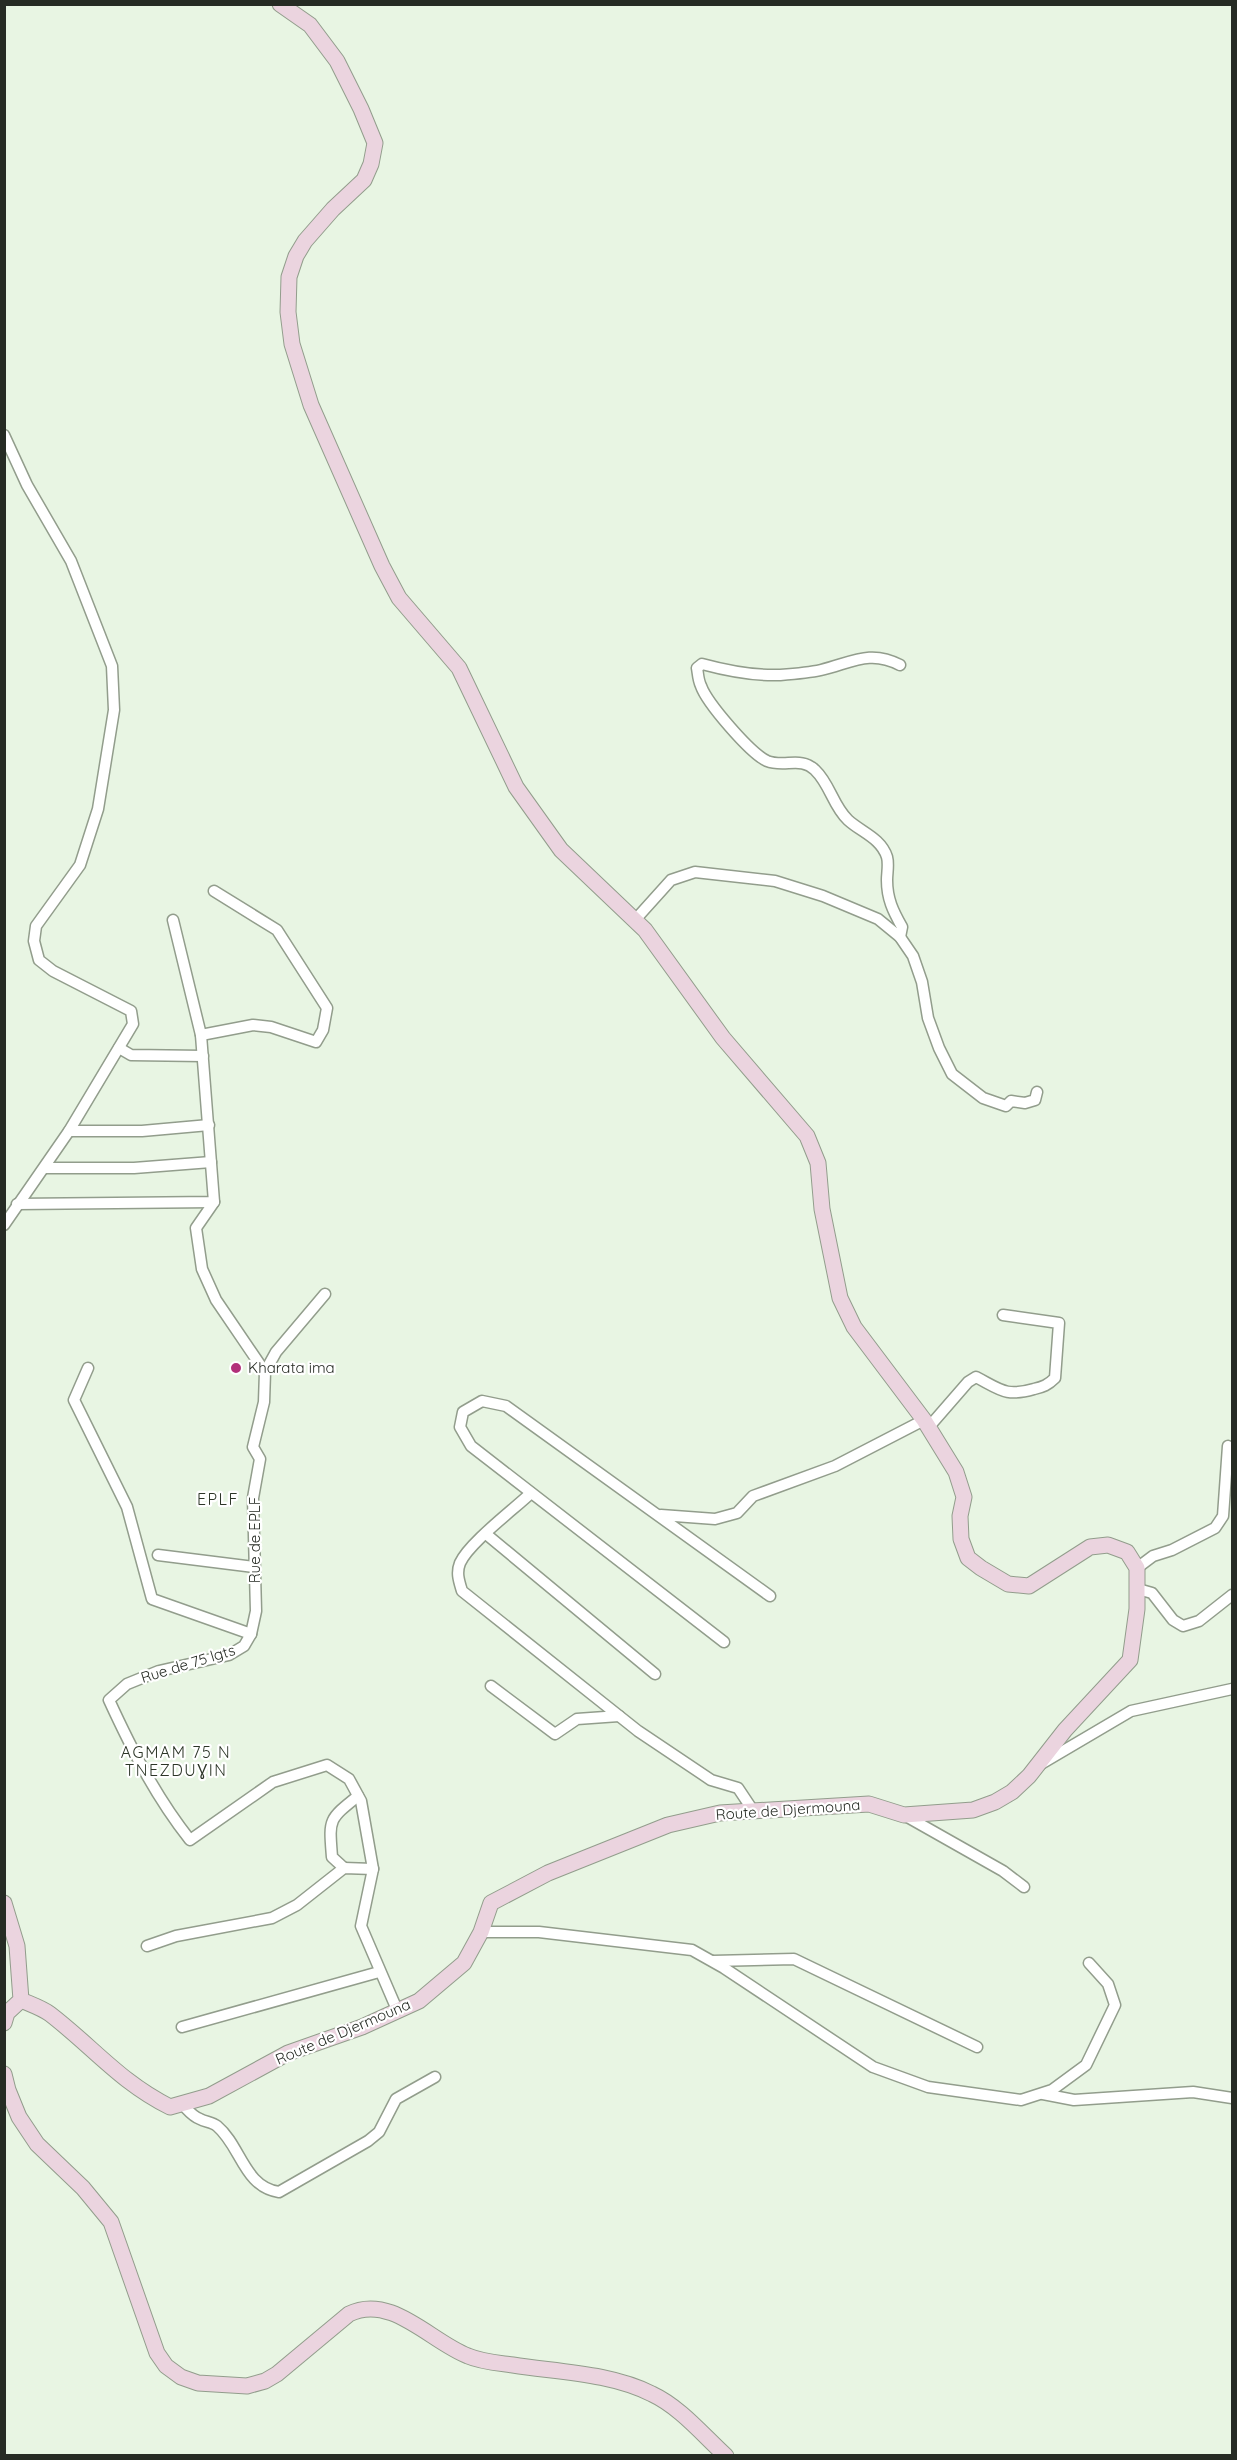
<svg xmlns="http://www.w3.org/2000/svg" width="1237" height="2460" font-family="Quicksand,sans-serif">
	<style>
		.lines { fill: none; stroke-linecap: round; stroke-linejoin: round }
		.street-casing { stroke: #929d8c; stroke-width: 13 }
		.secondary-casing { stroke: #929d8c; stroke-width: 17 }
		.street { stroke: #fff; stroke-width: 10 }
		.secondary { stroke: #ebd4df; stroke-width: 15 }
		.poi-dot { fill: #b2307a; stroke: #fff; stroke-width: 2 }
		.labels { text-anchor: middle; stroke-width: 4.5; stroke-linejoin: round; paint-order: stroke }
		.poi-label { font-size: 15px; fill: #262b24; stroke: #fff; text-anchor: start }
		.street-label { font-size: 15px; fill: #262b24; stroke: #fff }
		.neighbourhood-label { font-size: 16px; letter-spacing: 1.5px; fill: #2d3628; stroke: #fff }
	</style>
	<rect width="100%" height="100%" fill="#e8f5e3"/>
	<g class="lines">
		<g class="street-casing">
			<g id="street">
				<polyline points="4,435 27,485 71,561 112,666 114,710 98,809 80,865 36,926 34,941 39,960 53,971 131,1011 133,1024 69,1131 4,1225"/>
				<polyline points="635,920 671,880 695,872 775,881 823,896 878,919 900,937 913,956 922,982 928,1018 939,1048 952,1074 983,1098 1006,1106 1011,1101 1025,1103 1035,1100 1037,1092"/>
				<path d="M900,937L902,927C893,911 887,899 887,880C887,873 889,864 887,857C881,838 861,832 848,820C833,806 830,784 815,770C801,756 784,768 767,761C750,753 707,703 701,686C698,680 698,673 697,668L702,664C728,671 752,676 779,675C793,674 808,673 821,670C851,663 870,649 900,665"/>
				<polyline points="201,1035 253,1025 271,1027 316,1042 323,1030 327,1008 277,930 214,891"/>
				<polyline points="119,1048 131,1055 203,1056"/>
				<polyline points="69,1131 142,1131 209,1125"/>
				<polyline points="45,1168 134,1168 211,1162"/>
				<polyline points="214,1202 196,1228 202,1269 216,1300 265,1372"/>
				<polyline points="17,1204 214,1202 201,1035 173,920"/>
				<path d="M88,1368L74,1400L127,1507L152,1599L251,1634L244,1646L229,1655L159,1671L127,1684L109,1700C132,1750 156,1797 190,1840L273,1782L327,1765L349,1779L361,1801L373,1869L361,1926L398,2012"/>
				<path d="M928,1428L968,1382L976,1377C1001,1390 1006,1397 1034,1389C1043,1387 1048,1385 1055,1378L1059,1323L1003,1315"/>
				<path d="M531,1493C513,1510 469,1543 460,1563C456,1573 459,1581 462,1591L638,1731L711,1780L738,1788L754,1812"/>
				<polyline points="661,1515 715,1519 737,1513 753,1496 835,1466 924,1420"/>
				<polyline points="486,1534 655,1674"/>
				<polyline points="158,1555 254,1567"/>
				<polyline points="1137,1568 1153,1556 1172,1550 1215,1528 1223,1516 1228,1446"/>
				<polyline points="1137,1595 1138,1589 1152,1593 1173,1620 1183,1626 1199,1621 1232,1595"/>
				<polyline points="251,1634 256,1611 253,1498 260,1459 253,1447 264,1402 265,1372 276,1352 325,1294"/>
				<polyline points="724,1642 471,1446 460,1427 463,1412 482,1401 506,1406 770,1596"/>
				<polyline points="491,1686 555,1734 577,1719 619,1716"/>
				<polyline points="1041,1764 1131,1711 1232,1689"/>
				<polyline points="904,1815 1003,1871 1024,1887"/>
				<path d="M344,1868L332,1857C329,1819 328,1820 358,1796"/>
				<polyline points="481,1932 539,1932 692,1950 724,1968 873,2067 928,2087 1021,2100 1052,2090 1086,2065 1115,2005 1108,1984 1089,1963"/>
				<polyline points="147,1946 176,1936 272,1918 297,1905 344,1868 373,1869"/>
				<polyline points="713,1961 794,1959 977,2047"/>
				<polyline points="182,2027 379,1972"/>
				<polyline points="1043,2094 1074,2100 1193,2092 1232,2098"/>
				<path d="M182,2104C188,2110 192,2116 200,2119C205,2122 212,2122 217,2126C241,2146 244,2187 279,2192L368,2141L379,2132L396,2099L435,2077"/>
			</g>
		</g>
		<g class="secondary-casing">
			<g id="secondary">
				<polyline points="4,1903 17,1946 21,2000 7,2013 4,2023"/>
				<path d="M21,2000C30,2004 42,2008 50,2014C93,2047 120,2082 170,2107L209,2096L288,2053L362,2027L419,2001L464,1963L481,1932L491,1903L548,1873L668,1825L720,1813L869,1804L904,1815L973,1810L995,1802L1012,1792L1029,1776L1065,1730L1130,1660L1137,1609V1568L1127,1552L1108,1545L1090,1547L1029,1586L1008,1584L981,1568L968,1558L961,1539L960,1516L964,1497L956,1472L924,1420L854,1327L840,1298L822,1209L818,1163L807,1136L723,1038L645,930L561,850L516,787L459,668L399,598L382,566L311,405L292,344L288,312L289,277L296,256L305,241L333,209L364,180L371,164L375,143L361,109L337,61L310,25L280,4"/>
				<path d="M4,2074L8,2090L19,2117L37,2144L83,2188L111,2222L157,2353L166,2366L181,2377L198,2383L247,2386L265,2381L277,2374L349,2314C391,2293 431,2342 468,2356C482,2362 499,2363 513,2365C558,2372 611,2373 652,2394C680,2407 703,2435 726,2456"/>
			</g>
		</g>
		<use href="#street" class="street"/>
		<use href="#secondary" class="secondary"/>
	</g>
	<circle class="poi-dot" cx="236" cy="1368" r="6"/>
	<g class="labels">
		<g class="poi-label">
			<text x="248" y="1373">Kharata ima</text>
		</g>
		<g class="street-label">
			<text transform="translate(255 1540) rotate(-90)" y="5">Rue de EPLF</text>
			<text transform="translate(188 1664) rotate(-17)" y="5">Rue de 75 lgts</text>
			<text transform="translate(788 1810) rotate(-4)" y="5">Route de Djermouna</text>
			<text transform="translate(343 2032) rotate(-23)" y="5">Route de Djermouna</text>
		</g>
		<g class="neighbourhood-label">
			<text x="218" y="1505">EPLF</text>
			<text x="176" y="1758">AGMAM 75 N<tspan x="176" dy="18">TNEZDUƔIN</tspan></text>
		</g>
	</g>
	<rect width="1237" height="2460" fill="none" stroke="#262b24" stroke-width="12"/>
</svg>
